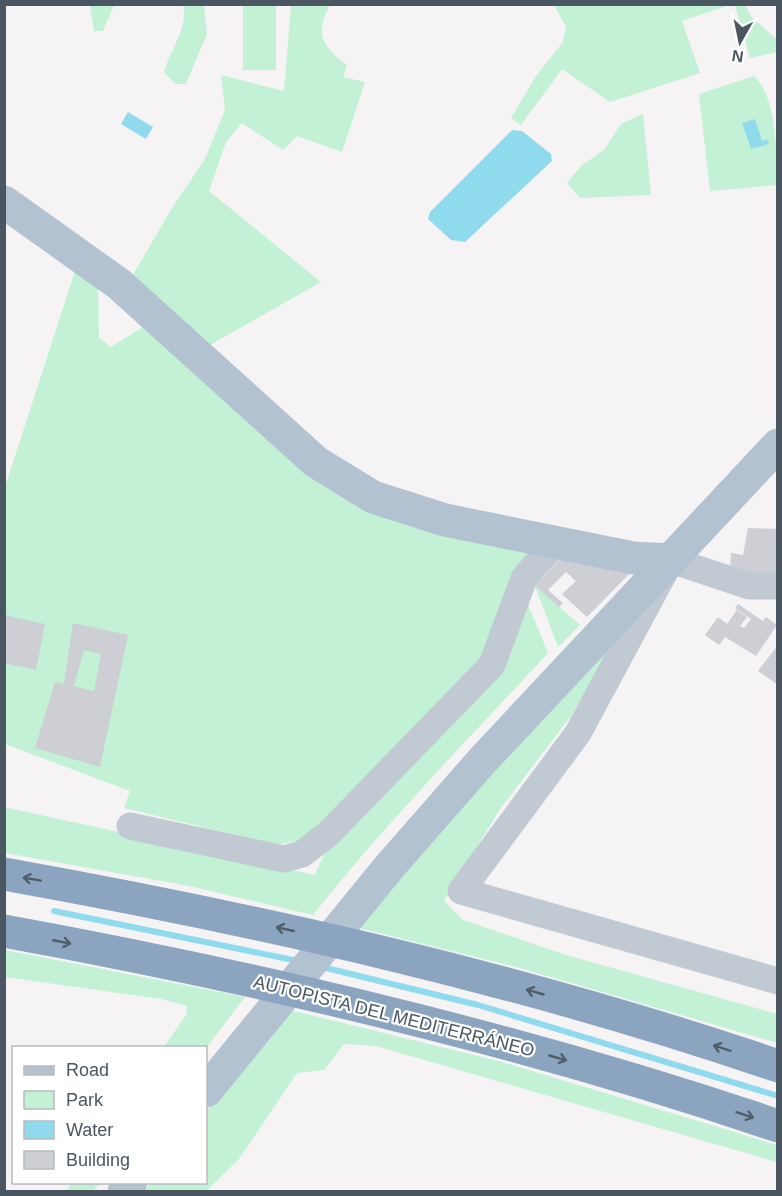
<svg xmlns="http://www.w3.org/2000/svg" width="782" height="1196" font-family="Helvetica,sans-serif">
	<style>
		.green { fill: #c3f1d5 }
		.water { fill: #90daee }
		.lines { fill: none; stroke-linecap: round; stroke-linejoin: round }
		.stream { stroke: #90daee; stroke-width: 6 }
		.building { fill: #cdcfd5; fill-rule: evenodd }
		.minor { stroke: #c1cad2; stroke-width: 27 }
		.major { stroke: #b3c2d1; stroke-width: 33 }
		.highway { stroke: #8ba5c1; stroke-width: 33 }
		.oneway { stroke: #505e6b }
		.labels { text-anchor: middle; stroke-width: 4.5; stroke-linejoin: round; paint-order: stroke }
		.street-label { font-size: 18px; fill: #4a5661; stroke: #fff }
	</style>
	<rect width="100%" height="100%" fill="#f5f3f3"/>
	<g class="green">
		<polygon points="90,5 114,5 103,31 94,31"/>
		<path d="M183,5H204L207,34L186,84H175L164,72C170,51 189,26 183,5Z"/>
		<rect x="243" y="5" width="33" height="65"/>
		<path d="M291,5H330C314,34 322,47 347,65L343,77L365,82L342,152L297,136L283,150L242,123L226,142L209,191L321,282L210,345L130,280L172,208L205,159L225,110L221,75L284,91Z"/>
		<polygon points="554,5 730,5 682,21 700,73 610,102 562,69 521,125 511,118 536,76 563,42 566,27"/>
		<polygon points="735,5 745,5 751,16 777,40 777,52 750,58"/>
		<path d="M754,76C777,97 777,155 777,185L710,191L699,94Z"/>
		<polygon points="643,114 651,195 580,198 567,183 581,166 604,150 621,124"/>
		<polygon points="77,265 98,280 99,338 111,347 146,325 312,473 543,549 484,663 326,821 297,841 277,845 124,808 130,791 5,744 5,487"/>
		<polygon points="535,586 580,625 558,647"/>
		<path d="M525,597L548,653C468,739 386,823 313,915L189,886L5,853L4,807L315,875L328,845L406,761Z"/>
		<polygon points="617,638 571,716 500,809 444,901 463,920 566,955 777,1014 777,1043 520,968 359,928 454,813"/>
		<polygon points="5,950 245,997 206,1048 164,1047 186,1015 187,1006 161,999 5,977"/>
		<polygon points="290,1010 502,1062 777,1145 777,1162 376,1046 344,1044 324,1070 297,1073 239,1159 206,1191 144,1192 151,1183 206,1182 206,1112"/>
		<polygon points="72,1183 72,1182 100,1183 93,1191 66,1191"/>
	</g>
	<g class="water">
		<polygon points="128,112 153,127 146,139 121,124"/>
		<polygon points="755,119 762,141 767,139 769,144 751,149 742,123"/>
		<polygon points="512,130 522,131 551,154 552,161 465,242 451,240 428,219 430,212"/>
	</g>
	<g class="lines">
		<g class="stream">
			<polyline points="54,911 298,961"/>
			<polyline points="322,967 478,1005 778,1096"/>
		</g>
	</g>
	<g class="building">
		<polygon points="748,528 778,529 778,581 730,574 731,553 743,555"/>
		<polygon points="566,552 631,572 587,617 562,594 576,581 566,572 548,590 563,603 559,607 535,586"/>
		<polygon points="738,604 763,621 766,617 777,625 756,656 725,637 719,645 705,635 718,617 727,624 737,610 747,617 740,626 744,628 751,619 735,608"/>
		<polygon points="4,615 45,624 36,670 4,663"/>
		<path d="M73,623L128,635L100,767L35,748L55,682L64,684ZM84,650L101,654L94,691L74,686Z"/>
		<polygon points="778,645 778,685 758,671"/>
	</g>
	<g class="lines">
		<g class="minor">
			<polyline points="778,586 749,586 671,560 578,733 461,891 778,981"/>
			<polyline points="130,826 284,859 302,854 328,834 492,665 524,578 555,543"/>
		</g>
		<g class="major">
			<polyline points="4,202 119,284 316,462 373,497 445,520 633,558 671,560"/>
			<polyline points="206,1091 390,866 482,761 778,445"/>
			<polyline points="124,1192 131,1182"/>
		</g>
		<g class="highway">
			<path d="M4,874C266,921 526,980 778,1066"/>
			<path d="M4,931C266,979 525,1040 778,1126"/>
		</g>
	</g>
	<defs><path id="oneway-shaft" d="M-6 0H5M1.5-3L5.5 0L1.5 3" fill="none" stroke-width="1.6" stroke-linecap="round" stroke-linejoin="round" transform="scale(1.5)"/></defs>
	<g class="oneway">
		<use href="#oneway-shaft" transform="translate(32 879) rotate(-170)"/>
		<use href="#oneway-shaft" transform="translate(285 929) rotate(-167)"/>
		<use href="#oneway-shaft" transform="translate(62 942) rotate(11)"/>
		<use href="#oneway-shaft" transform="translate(535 992) rotate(-164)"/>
		<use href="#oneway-shaft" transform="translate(722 1048) rotate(-162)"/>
		<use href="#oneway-shaft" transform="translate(558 1058) rotate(16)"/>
		<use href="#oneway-shaft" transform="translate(745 1115) rotate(18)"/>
	</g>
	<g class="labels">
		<g class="street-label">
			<text transform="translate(394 1016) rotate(14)" y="6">AUTOPISTA DEL MEDITERRÁNEO</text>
		</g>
	</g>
	<rect width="782" height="1196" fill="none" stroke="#4a5661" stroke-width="12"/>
	<rect x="12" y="1046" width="195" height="138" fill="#ffffff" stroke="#b7bbc0" stroke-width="1.5"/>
	<rect x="24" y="1066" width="30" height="9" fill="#b3c2d1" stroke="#b7bbc0" stroke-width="1.5"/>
	<text x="66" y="1076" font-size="18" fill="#4a5661">Road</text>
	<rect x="24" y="1091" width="30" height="18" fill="#c3f1d5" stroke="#b7bbc0" stroke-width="1.5"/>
	<text x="66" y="1106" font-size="18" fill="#4a5661">Park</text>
	<rect x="24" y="1121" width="30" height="18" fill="#90daee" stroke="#b7bbc0" stroke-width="1.5"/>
	<text x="66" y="1136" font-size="18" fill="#4a5661">Water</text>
	<rect x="24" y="1151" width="30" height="18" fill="#cdcfd5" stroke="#b7bbc0" stroke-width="1.5"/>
	<text x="66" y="1166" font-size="18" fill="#4a5661">Building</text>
	<g transform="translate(740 42) rotate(189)" stroke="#ffffff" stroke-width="4.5" paint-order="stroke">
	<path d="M0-4.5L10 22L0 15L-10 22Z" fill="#4a5661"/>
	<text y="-9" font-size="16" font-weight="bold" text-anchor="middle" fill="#4a5661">N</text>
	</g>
</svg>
